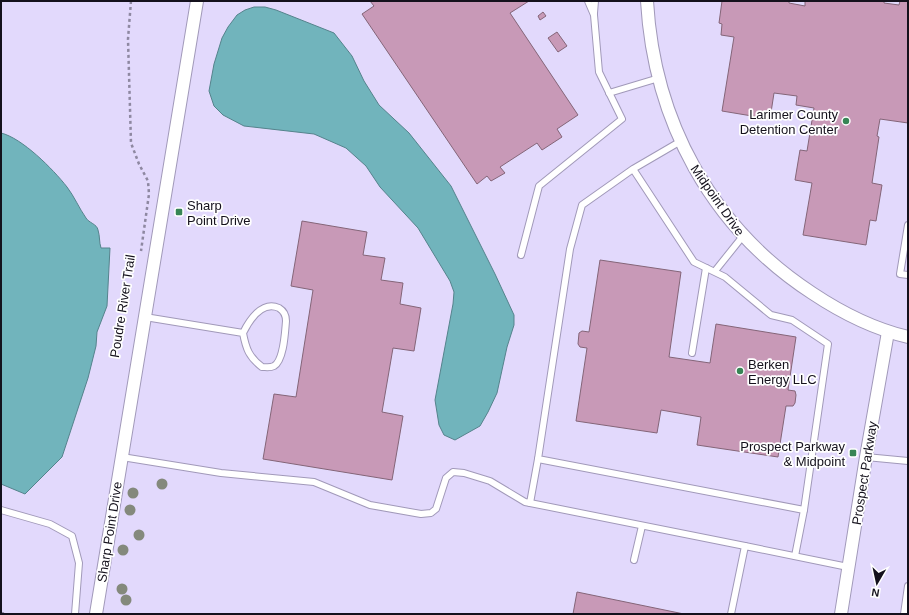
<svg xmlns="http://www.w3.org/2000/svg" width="909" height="615" font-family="Arial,sans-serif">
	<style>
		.water { fill: #71b4bc; stroke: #55838c }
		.building { fill: #c899b7; stroke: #846578 }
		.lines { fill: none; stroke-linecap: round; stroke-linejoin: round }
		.lane-casing { stroke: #a199b9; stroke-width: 8 }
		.street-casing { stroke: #a199b9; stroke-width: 14 }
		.path { stroke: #8e88a1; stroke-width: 2.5; stroke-dasharray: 3 3; stroke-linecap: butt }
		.lane { stroke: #fff; stroke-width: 6 }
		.street { stroke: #fff; stroke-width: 12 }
		.tree { fill: #84897c }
		.poi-dot { fill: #378555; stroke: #fff; stroke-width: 1.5 }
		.labels { text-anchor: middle; stroke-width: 3.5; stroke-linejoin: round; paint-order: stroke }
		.poi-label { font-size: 13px; fill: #14111c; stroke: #fff; text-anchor: end }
		.street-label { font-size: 13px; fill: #14111c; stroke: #fff }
	</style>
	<rect width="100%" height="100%" fill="#e2d9fc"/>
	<g class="water">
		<polygon points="254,7 265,7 276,10 334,33 352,56 364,81 379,105 409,133 451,186 495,274 514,315 514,325 507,347 497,393 488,412 480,426 455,440 444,435 439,425 435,400 453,304 454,292 450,281 418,228 380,187 366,166 346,148 314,134 244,126 223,115 214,106 209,91 214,64 222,38 228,27 237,15 245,10"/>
		<path d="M1,133C22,138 53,169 67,187C74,196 79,208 86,218C89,223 97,224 98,230C100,236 99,242 101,248H110L107,306L97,332L96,346L88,378L62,457L25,494L1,484Z"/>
	</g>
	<g class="building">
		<polygon points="370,1 529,1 510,13 578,115 557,129 562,137 542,150 537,143 500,167 505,173 491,181 487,176 477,184 362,14 374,6"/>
		<polygon points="722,1 789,1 789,3 805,6 805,1 884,1 884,3 899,5 900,1 908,1 908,123 880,119 877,136 879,137 872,183 882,185 876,221 870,220 866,245 803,235 812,183 795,180 800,150 807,151 814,108 796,105 797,96 774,93 770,119 722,111 734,37 721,35 722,24 719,23"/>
		<polygon points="543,12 546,16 540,20 538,16"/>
		<polygon points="557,32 567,46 558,52 548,38"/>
		<polygon points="302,221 367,232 363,255 385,258 381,280 403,283 400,304 421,308 414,351 393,348 382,412 403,416 392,480 263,459 274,394 296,397 313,290 291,286"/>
		<polygon points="600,260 681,272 669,357 710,363 716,324 796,337 788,390 795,391 796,395 795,403 793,406 786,406 778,457 697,445 701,417 661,410 657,433 576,421 587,348 580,347 578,344 579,333 582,331 589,332"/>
		<polygon points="577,592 684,614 573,614"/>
	</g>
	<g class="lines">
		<g class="lane-casing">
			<g id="lane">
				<polyline points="594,13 595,1"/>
				<polyline points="609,93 659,78"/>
				<polyline points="633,169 582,205 570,249 538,459 804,510 828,344 792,320 771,315 725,277 694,262 633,169 681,141"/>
				<polyline points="908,225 900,274 908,275"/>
				<polyline points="521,255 539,186 622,119 599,72 594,15 588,1"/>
				<polyline points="715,271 743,236"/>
				<path d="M145,317L243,333C246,349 249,357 262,367C266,367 270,368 274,366C284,360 285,332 286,321C286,316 284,311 279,308C262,300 249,321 243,333"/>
				<polyline points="692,353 706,268"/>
				<polyline points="122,457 221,473 314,482 370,505 421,514 431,513 436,509 446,478 453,472 464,473 490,481 525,502 745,546"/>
				<polyline points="866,457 908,461"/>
				<polyline points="530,503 538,459"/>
				<polyline points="1,510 50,524 72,536 79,563 75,614"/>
				<polyline points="795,556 804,510"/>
				<polyline points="634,560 642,526"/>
				<polyline points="731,614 745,546 848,567"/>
				<polyline points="904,614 908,586"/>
			</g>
		</g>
		<g class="street-casing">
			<g id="street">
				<path d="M647,1C654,121 711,227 812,293C842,313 874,329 908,337"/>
				<polyline points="96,614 197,1"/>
				<polyline points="841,614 866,457 888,332"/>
			</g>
		</g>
		<g class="path">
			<polyline points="131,1 128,39 131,143 139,164 148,181 149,194 141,251"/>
			<polyline points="1,613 6,614"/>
		</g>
		<use href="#lane" class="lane"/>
		<use href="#street" class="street"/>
	</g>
	<g class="tree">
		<circle cx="162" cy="484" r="5.5"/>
		<circle cx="133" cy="493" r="5.5"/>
		<circle cx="130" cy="510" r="5.5"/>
		<circle cx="139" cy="535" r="5.5"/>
		<circle cx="123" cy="550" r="5.5"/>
		<circle cx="122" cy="589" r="5.5"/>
		<circle cx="126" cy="600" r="5.5"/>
	</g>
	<g class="poi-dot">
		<circle cx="846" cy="121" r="4"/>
		<rect x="175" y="208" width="8" height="8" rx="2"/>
		<circle cx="740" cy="371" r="4"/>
		<rect x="849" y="449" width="8" height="8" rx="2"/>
	</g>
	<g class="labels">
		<g class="poi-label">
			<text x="838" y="119">Larimer County<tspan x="838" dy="15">Detention Center</tspan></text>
			<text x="187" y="210" text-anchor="start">Sharp<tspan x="187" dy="15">Point Drive</tspan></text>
			<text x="748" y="369" text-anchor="start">Berken<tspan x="748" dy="15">Energy LLC</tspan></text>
			<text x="845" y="451">Prospect Parkway<tspan x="845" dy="15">&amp; Midpoint</tspan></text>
		</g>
		<g class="street-label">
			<text transform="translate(718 200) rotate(55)" y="5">Midpoint Drive</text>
			<text transform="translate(122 306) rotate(-81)" y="5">Poudre River Trail</text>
			<text transform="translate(864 473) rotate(-81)" y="5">Prospect Parkway</text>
			<text transform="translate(109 532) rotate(-81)" y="5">Sharp Point Drive</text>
		</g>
	</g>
	<rect width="909" height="615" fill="none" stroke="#14111c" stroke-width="4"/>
	<g transform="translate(877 583) rotate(189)" stroke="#ffffff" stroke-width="3" paint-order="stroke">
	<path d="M0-3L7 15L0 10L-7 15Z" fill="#14111c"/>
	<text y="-6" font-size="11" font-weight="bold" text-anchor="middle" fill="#14111c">N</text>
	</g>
</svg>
